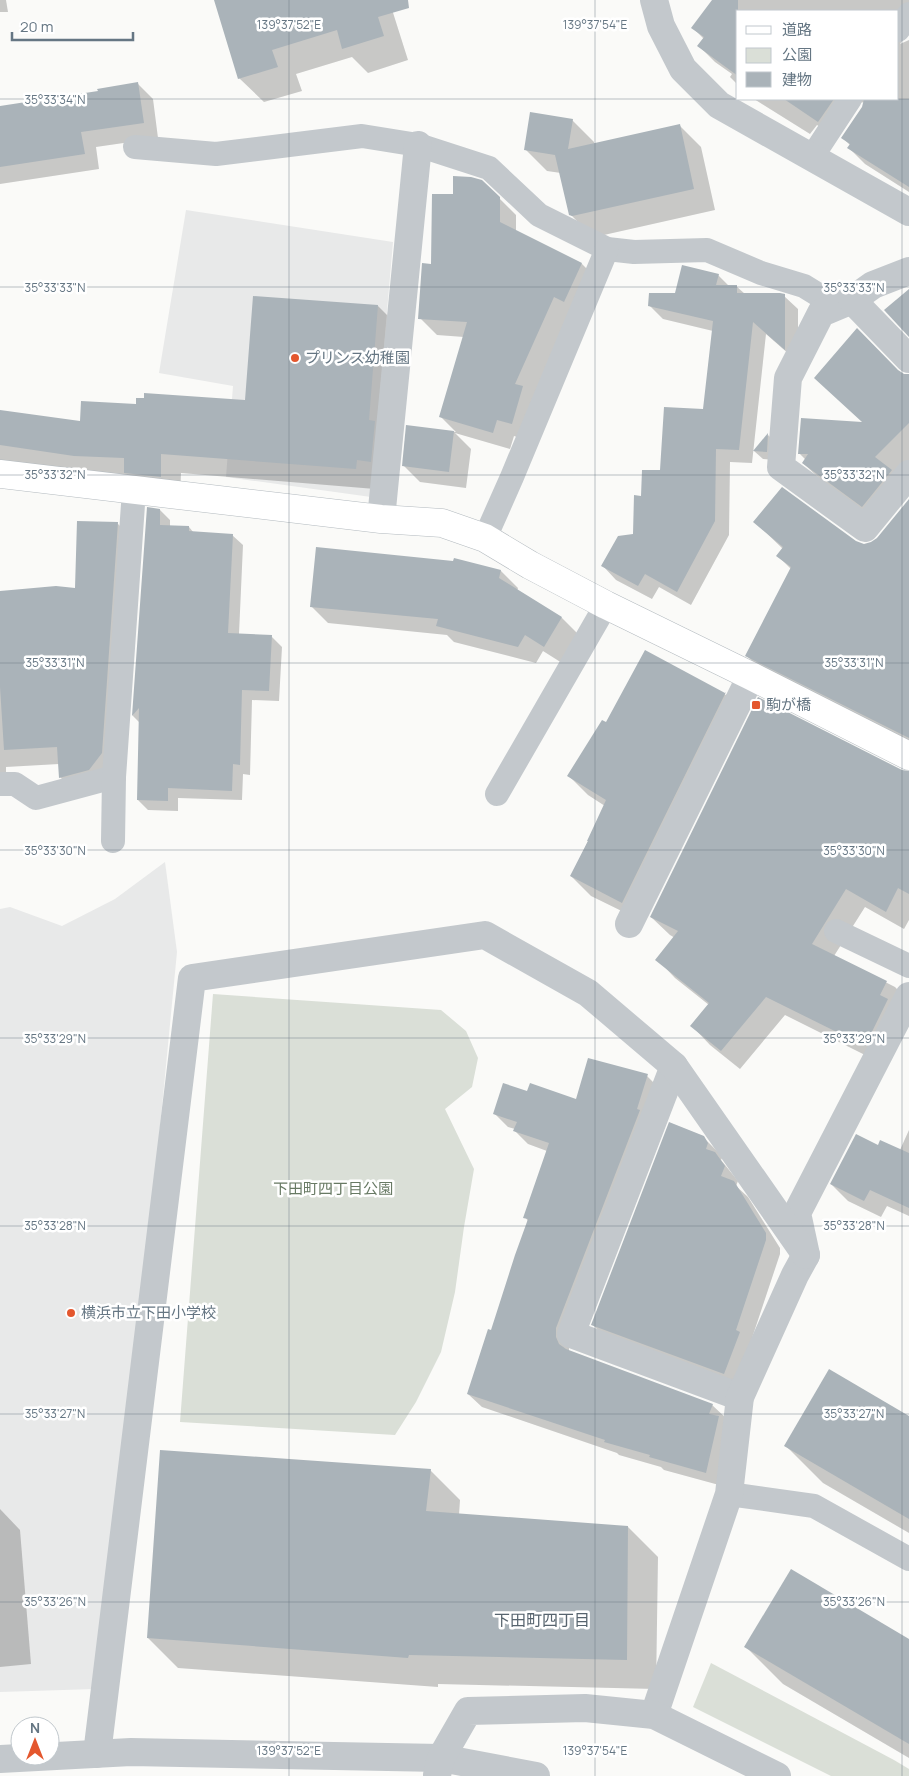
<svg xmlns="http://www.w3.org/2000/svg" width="909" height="1776" font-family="Manrope,'Noto Sans JP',sans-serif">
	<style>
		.built { fill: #e8e9e9 }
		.green { fill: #dadfd7 }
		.shadow { fill: #0003 }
		.building { fill: #aab3b9 }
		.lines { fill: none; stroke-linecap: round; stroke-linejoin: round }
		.secondary-casing { stroke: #b3babf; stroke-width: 29 }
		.lane { stroke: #c3c8cc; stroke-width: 24 }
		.street { stroke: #c3c8cc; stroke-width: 28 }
		.secondary { stroke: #fff; stroke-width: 28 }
		.ticks { fill: none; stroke: #657683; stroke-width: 1; stroke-opacity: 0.45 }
		.poi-dot { fill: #e4572e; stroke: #fff; stroke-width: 2 }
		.labels { text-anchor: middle; stroke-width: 5; stroke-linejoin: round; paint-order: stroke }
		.poi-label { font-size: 15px; fill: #657683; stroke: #fff; text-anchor: start }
		.park-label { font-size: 15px; fill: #687a64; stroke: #fff }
		.neighbourhood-label { font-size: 16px; fill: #57646e; stroke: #fff }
		.ticks-label { font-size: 12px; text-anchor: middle; fill: #657683; stroke: #fff; stroke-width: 5; stroke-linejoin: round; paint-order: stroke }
	</style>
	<rect width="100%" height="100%" fill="#fafaf8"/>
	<g class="built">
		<polygon points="186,210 393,242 371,497 226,477 233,386 159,373"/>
		<polygon points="165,862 177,952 107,1674 95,1689 0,1692 0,909 10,907 62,926 115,899"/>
	</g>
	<g class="green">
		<polygon points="213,994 441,1010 466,1031 478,1058 472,1087 445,1109 474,1169 464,1227 455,1292 441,1352 416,1402 395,1435 180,1422"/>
		<polygon points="711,1663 894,1760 909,1769 909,1776 831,1776 693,1707"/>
	</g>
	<g class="shadow">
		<polygon points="0,0 6,0 8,12 0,12"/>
		<polygon points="217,0 389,0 408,60 368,73 352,57 296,74 302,91 264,102 239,78"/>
		<polygon points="714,0 909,0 909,30 900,44 909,40 909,192 865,164 849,148 850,145 843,138 863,107 864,102 860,103 835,137 817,125 810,134 754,99 898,99 898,11 738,11 738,85 730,77 732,74 715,62 699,46 704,39 693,28"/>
		<polygon points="137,83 153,99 158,138 96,147 99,169 0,184 0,107 99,92"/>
		<polygon points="572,120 594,142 594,144 679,125 701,147 715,210 595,237 592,236 570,214 561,173 547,171 525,149"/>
		<polygon points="499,198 516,215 516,231 582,264 599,281 529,441 514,436 510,449 455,433 471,449 466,488 420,482 403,465 407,426 456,432 441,417 464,337 437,335 420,318 432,265"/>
		<polygon points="718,275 729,286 736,286 745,294 784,296 798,309 798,362 766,334 752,463 730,462 729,535 691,605 659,587 652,599 616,580 603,566 635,536 643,497 704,410 713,331 663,319 649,305"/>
		<polygon points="378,306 398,326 375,489 181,473 180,497 0,461 0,412 81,422 137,405 246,401"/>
		<polygon points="899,372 904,375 909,375 909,490 881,524 822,481 803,463 806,460 799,453 863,423"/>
		<polygon points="768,435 776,443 775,460 763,459 754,451"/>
		<polygon points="909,501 909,747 765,674 746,655 792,570 778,556 783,549 755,522 862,545 871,544 878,539"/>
		<polygon points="148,508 160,510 170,520 170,526 189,527 194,533 232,535 243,545 239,634 271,636 282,647 279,701 252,700 250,775 243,774 242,800 178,798 178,811 148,810 138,800 140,723 133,716"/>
		<polygon points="117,523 134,540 118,770 76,793 60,777 59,764 6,767 6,773 0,773 0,593 76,589"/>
		<polygon points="454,562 501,571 518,588 517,591 562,618 579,635 562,663 543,651 536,663 454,642 447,635 328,623 311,606"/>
		<polygon points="645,652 726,695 726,694 745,712 642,921 591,896 571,876 605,806 588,795 569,776 606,724"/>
		<polygon points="902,771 909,773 909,920 904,929 865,907 834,956 895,987 909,1001 883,1064 785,1015 740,1069 710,1045 692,1026 709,1005 675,978 657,959 675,938 670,935 651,917"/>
		<polygon points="647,1076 660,1089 569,1342 569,1351 712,1405 726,1418 719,1485 664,1470 661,1467 619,1455 617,1453 482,1407 468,1394 492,1332 528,1221 525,1217 547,1151 528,1144 515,1131 515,1129 508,1127 494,1113 528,1092 577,1100"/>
		<polygon points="909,1130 909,1216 887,1206 881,1217 848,1201 831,1184 878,1147 900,1150"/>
		<polygon points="703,1137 718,1152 722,1158 721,1160 738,1181 736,1186 748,1197 780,1248 780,1254 750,1344 738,1388 607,1339 593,1325"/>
		<polygon points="909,1417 909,1533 823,1483 786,1446"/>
		<polygon points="430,1470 460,1500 459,1515 628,1527 658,1557 656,1689 438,1684 438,1687 178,1668 148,1638"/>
		<polygon points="0,1509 20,1530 31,1664 0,1667"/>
		<polygon points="909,1641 909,1758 783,1684 746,1647"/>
	</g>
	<g class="building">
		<polygon points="214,0 408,0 409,8 378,17 384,36 342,49 337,30 272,50 278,67 238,79"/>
		<polygon points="712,0 738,0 738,76 697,46 704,37 691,28"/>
		<polygon points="138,82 144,123 81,132 85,154 0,167 0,106 98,91 97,89"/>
		<polygon points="784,99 834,99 818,122"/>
		<polygon points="864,99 909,99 909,187 847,148 850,144 841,138 862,107"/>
		<polygon points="530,112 573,119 568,149 680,124 694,189 572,216 569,215 555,155 524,150"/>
		<polygon points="453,176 471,177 482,180 500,197 500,222 582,263 564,302 554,297 515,384 523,386 512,424 497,420 493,433 439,417 467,322 418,319 422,263 431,264 432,194 453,194"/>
		<polygon points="682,265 719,274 716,285 737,285 737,293 780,293 785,294 785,350 753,322 739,450 716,449 715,521 677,592 645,574 638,586 601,566 618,536 633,534 634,495 641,496 642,470 660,470 664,407 703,409 713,321 648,306 649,293 675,293"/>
		<polygon points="909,289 909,337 884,310"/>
		<polygon points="253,296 378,305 369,420 375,421 371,462 357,460 356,469 161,454 161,477 124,473 124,458 74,456 0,445 0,410 80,421 81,401 136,404 136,398 144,398 144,393 245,400"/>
		<polygon points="857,328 898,370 904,374 909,374 909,423 875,457 892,470 862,507 802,463 808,454 798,454 801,418 862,422 814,378"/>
		<polygon points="406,425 454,431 449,472 402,466"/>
		<polygon points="768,433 767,452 753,451"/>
		<polygon points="782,487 856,541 864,544 871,542 877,538 909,499 909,738 745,656 791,567 776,556 783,547 753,522"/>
		<polygon points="147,507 160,509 160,525 189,526 189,531 233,534 228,633 272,635 269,691 242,690 240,765 233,764 232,791 168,788 168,801 137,800 139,708 132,716"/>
		<polygon points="77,521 118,522 102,753 89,770 59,778 57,747 4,750 0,687 0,591 56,586 75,588"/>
		<polygon points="316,547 453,561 454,558 501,570 499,578 562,617 544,647 525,635 518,647 436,626 438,619 310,607"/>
		<polygon points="645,650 725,693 726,692 622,903 570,876 588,841 587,841 606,800 567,776 602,720 606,722"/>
		<polygon points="758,697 902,770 909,771 909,894 898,888 886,912 846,889 812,944 887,981 880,995 888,999 865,1046 766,997 721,1051 690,1026 709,1003 655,960 678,931 650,917"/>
		<polygon points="588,1058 648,1074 637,1109 640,1110 556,1328 556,1337 559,1344 566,1349 713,1404 709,1414 719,1416 706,1473 649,1457 650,1455 604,1442 605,1440 467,1394 488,1329 491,1330 515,1255 528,1219 523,1218 549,1143 513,1131 517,1122 493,1114 503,1083 527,1091 530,1083 576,1099"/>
		<polygon points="669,1122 704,1136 708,1143 706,1149 715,1152 725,1166 721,1176 734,1181 766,1233 766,1240 736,1330 740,1332 724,1374 591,1325"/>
		<polygon points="856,1134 878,1145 880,1140 909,1153 909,1208 870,1190 864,1201 830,1184"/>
		<polygon points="829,1369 909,1416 909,1519 784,1446"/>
		<polygon points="160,1450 431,1469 426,1511 628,1526 627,1660 409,1655 408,1658 147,1638"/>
		<polygon points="791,1569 909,1639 909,1744 744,1647"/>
	</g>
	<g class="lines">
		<g class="secondary-casing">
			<polyline id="secondary" points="0,474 381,519 442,523 485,538 530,565 606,605 751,676 909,756"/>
		</g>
		<g class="lane">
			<polyline points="898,30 909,14"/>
			<polyline points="135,147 216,154 362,136 418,145 489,168 539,215 607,249 634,252 707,250 761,273 804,286 838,307"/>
			<polyline points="812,157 850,99"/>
			<polyline points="485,538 512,477 607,249"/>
			<polyline points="0,784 15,784 36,798 114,777"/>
			<polyline points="497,794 606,605"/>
			<polyline points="113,841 114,777 134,490"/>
			<polyline points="836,931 909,966"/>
			<polyline points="729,1494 814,1506 909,1559"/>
		</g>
		<g class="street">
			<polyline points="654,0 661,26 683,69 719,105 909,212"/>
			<polyline points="909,271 873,285 852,300 821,313 788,378 781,467 865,528 909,474"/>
			<polyline points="852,300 909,359"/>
			<polyline points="381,519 418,145"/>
			<polyline points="629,924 751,676"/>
			<polyline points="674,1066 571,1334 740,1397"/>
			<polyline points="654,1715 729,1494 740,1397 795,1275 806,1255 797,1213 909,996"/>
			<polyline points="97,1754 192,978 485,935 588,993 674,1066 806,1255"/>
			<polyline points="0,1759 131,1752 441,1758 536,1776"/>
			<polyline points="437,1775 441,1758 468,1711 585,1708 654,1715 777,1776"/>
		</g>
		<use href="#secondary" class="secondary"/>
	</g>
	<path class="ticks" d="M289,0V1776M595,0V1776M902,0V1776M0,99H909M0,287H909M0,475H909M0,663H909M0,850H909M0,1038H909M0,1226H909M0,1414H909M0,1602H909"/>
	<g class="poi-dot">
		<circle cx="295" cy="358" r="5"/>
		<rect x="751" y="700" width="10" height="10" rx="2.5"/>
		<circle cx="71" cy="1313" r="5"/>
	</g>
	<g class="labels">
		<g class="poi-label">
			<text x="305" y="363">プリンス幼稚園</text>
			<text x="766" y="710">駒が橋</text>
			<text x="81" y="1318">横浜市立下田小学校</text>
		</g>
		<g class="park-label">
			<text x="333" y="1194">下田町四丁目公園</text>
		</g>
		<g class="neighbourhood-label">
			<text x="542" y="1626">下田町四丁目</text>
		</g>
	</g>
	<g class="ticks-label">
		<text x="289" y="29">139°37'52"E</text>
		<text x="595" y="29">139°37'54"E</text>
		<text x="55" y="104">35°33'34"N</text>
		<text x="55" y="292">35°33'33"N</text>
		<text x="854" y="292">35°33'33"N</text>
		<text x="55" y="479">35°33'32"N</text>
		<text x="854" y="479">35°33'32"N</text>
		<text x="55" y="667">35°33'31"N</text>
		<text x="854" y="667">35°33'31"N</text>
		<text x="55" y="855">35°33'30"N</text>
		<text x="854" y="855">35°33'30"N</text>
		<text x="55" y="1043">35°33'29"N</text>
		<text x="854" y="1043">35°33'29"N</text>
		<text x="55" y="1230">35°33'28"N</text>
		<text x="854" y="1230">35°33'28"N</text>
		<text x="55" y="1418">35°33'27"N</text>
		<text x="854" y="1418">35°33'27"N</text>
		<text x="55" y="1606">35°33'26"N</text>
		<text x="854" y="1606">35°33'26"N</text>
		<text x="289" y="1755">139°37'52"E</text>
		<text x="595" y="1755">139°37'54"E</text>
	</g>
	<rect x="736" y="10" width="162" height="90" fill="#ffffff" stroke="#c1c8cd"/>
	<rect x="746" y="26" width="25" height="8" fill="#ffffff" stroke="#c1c8cd"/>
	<text x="782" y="35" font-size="15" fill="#657683">道路</text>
	<rect x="746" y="48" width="25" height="15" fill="#dadfd7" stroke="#c1c8cd"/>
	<text x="782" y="60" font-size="15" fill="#657683">公園</text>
	<rect x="746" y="72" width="25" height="15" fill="#aab3b9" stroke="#c1c8cd"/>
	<text x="782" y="85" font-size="15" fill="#657683">建物</text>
	<g transform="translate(35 1741)"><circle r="24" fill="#ffffff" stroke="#c1c8cd"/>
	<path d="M0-4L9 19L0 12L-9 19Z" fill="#e4572e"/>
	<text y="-8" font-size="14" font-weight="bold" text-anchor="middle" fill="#657683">N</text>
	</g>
	<path d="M12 32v8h121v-8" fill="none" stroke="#657683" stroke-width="2.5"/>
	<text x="20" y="32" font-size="15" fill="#657683" stroke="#ffffff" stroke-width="4" paint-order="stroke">20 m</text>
</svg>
